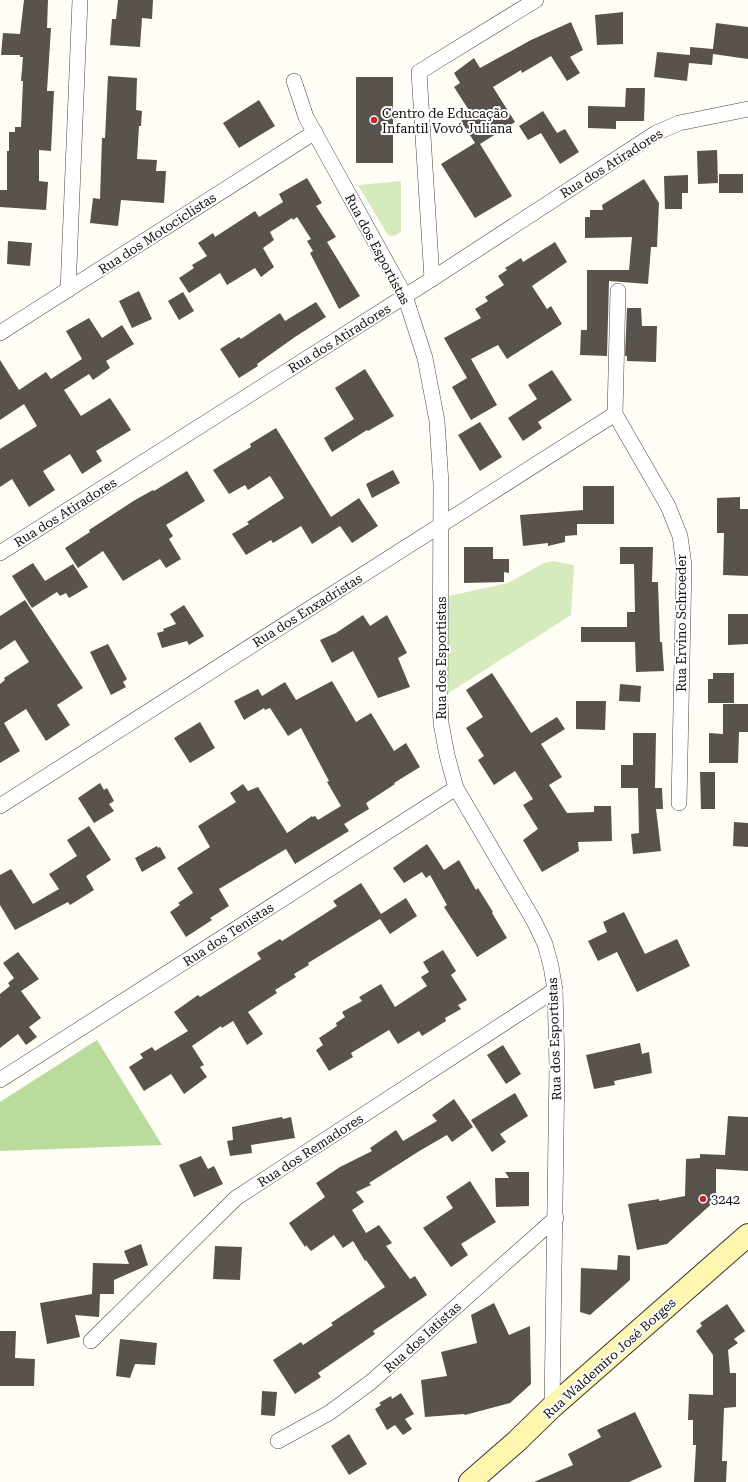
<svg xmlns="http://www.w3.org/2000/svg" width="748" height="1482" font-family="'Roboto Serif',serif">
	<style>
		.green { fill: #d5ebbd }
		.forest { fill: #b9dc9c }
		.building { fill: #5a524d }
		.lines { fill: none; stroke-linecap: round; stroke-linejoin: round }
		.minor-casing { stroke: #444; stroke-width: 16 }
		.secondary-casing { stroke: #333; stroke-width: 24 }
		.minor { stroke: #fff; stroke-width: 15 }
		.secondary { stroke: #fff6b0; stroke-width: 22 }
		.poi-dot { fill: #c4262e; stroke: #fff; stroke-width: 1.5 }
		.labels { text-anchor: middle; stroke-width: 4; stroke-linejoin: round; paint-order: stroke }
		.poi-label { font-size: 13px; fill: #111; stroke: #fff; text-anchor: start }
		.street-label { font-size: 13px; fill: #111; stroke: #fff }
	</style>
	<rect width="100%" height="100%" fill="#fffdf5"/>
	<g class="green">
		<polygon points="401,181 401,232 394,236 388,235 358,185"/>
		<polygon points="552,561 574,565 571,615 447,694 449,596 508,583 544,563"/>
	</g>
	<polygon class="forest" points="97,1040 162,1145 0,1151 0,1102"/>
	<g class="building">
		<polygon points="24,0 48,0 47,28 51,28 47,91 54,91 51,151 39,150 39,181 48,182 46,210 0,207 0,190 7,190 7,151 9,151 9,132 15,132 15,127 21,127 23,81 21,81 23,57 20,57 20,55 1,55 3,33 20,34"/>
		<polygon points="118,0 153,0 152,19 142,18 140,47 110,45 112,19 116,19"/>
		<polygon points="623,12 623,44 597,45 595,15"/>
		<polygon points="571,22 583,50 570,57 580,73 567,81 551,56 522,73 521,70 493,87 515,122 480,144 512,196 475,218 441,164 475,143 461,121 472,115 454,87 460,83 454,73 474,58 480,68 531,40"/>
		<polygon points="716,23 748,27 748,59 713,54 712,65 689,63 687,81 654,77 657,52 690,55 690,47 713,49"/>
		<polygon points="108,76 137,78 136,110 142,111 141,126 139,126 137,159 157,160 156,171 166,171 164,203 121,200 118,226 90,223 93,198 100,199 102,138 105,138"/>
		<rect x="356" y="77" width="37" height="86"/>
		<polygon points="626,88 645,88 644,121 616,121 616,129 588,128 588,106 625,107"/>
		<polygon points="259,100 275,126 239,148 223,123"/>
		<polygon points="543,111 557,133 565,129 579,152 560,164 541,133 528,140 519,126"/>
		<polygon points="717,150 718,183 698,184 697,151"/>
		<rect x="719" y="174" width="24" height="19"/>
		<polygon points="688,175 688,193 682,193 682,209 665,209 664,176"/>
		<polygon points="307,178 322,203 316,206 336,237 327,242 360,296 339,309 310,253 313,251 307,241 311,239 297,217 293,220 292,218 270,232 274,240 263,248 274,267 261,277 255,268 227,285 220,273 189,293 179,278 194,268 192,265 207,256 198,243 213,233 215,237 255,211 259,217 283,202 279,194"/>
		<polygon points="644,179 659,203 657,247 651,247 648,284 609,281 607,356 580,355 581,330 587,330 587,270 629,270 632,237 585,238 585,217 590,217 590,210 603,210 602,205"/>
		<polygon points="8,241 32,243 30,266 7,264"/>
		<polygon points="555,242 567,262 532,286 547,309 551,306 562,324 507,359 498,345 471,359 497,405 471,420 452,387 467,378 444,338 481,318 475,309 488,301 485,297 504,285 498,276 507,270 505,268 521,258 523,262"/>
		<polygon points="139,291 152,319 132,328 119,301"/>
		<polygon points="183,292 194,311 179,320 168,301"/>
		<polygon points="316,302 326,317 295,337 257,364 258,366 239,378 220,349 239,337 241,339 280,313 285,321"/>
		<polygon points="627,308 641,308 642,326 657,326 656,362 627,361 627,356 625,356"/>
		<polygon points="89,318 102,338 122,325 134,344 106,361 110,368 93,380 89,374 64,390 81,416 110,398 131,430 96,451 102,461 82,474 70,454 43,471 55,490 29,507 12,479 0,487 0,449 37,426 24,404 0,420 0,360 19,390 46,372 51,379 82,359 66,331"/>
		<polygon points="365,369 394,416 368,431 367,430 332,452 324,438 354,419 335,388"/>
		<polygon points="552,370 572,400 538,422 542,428 523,441 508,418 537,399 528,385"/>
		<polygon points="480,422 502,457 480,471 458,435"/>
		<polygon points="276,428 331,517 359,498 378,526 352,543 340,526 312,544 301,526 273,543 271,540 246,555 232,534 249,524 247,522 284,498 270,476 248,490 245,485 229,494 213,470 251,447 250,444"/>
		<polygon points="393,470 400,483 372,498 366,484"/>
		<polygon points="187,471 205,501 166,525 173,536 169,539 181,559 166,568 160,559 123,581 103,551 78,568 65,548 90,532 89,530 135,500 153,490 154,491"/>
		<polygon points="583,486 614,486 614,524 577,524 577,535 565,536 565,542 548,546 548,543 523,546 520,515 583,510"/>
		<polygon points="740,497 740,509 748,509 748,576 723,575 724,533 717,533 717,498"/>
		<polygon points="464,547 493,547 493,559 509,559 509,573 504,572 504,582 464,583"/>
		<polygon points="620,547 653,547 652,582 658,582 660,642 662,642 664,671 636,672 635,642 581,642 581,627 627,627 627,612 635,612 634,564 620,564"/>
		<polygon points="33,563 45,581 73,564 88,587 69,598 66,593 60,596 57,592 32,608 12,576"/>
		<polygon points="25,600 83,688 57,705 70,725 46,741 26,709 4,723 20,751 0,763 0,684 5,680 4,678 29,662 15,640 0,650 0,616"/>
		<polygon points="184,605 204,636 189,645 187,641 162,648 157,633 164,631 163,629 176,624 170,614"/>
		<polygon points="728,614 748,614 748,644 728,645"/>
		<polygon points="363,615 370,626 387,615 407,653 398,658 410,687 378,698 353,651 332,663 320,640 336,633"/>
		<polygon points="108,644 127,679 123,682 126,687 111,695 90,652"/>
		<polygon points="492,673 531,733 557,717 565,729 541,744 562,777 549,785 567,813 594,812 594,806 611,806 612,841 578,842 579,851 542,872 523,840 538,829 523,805 533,799 515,771 494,785 478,760 484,756 466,728 483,717 466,690"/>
		<polygon points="713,673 734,673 734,703 708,703 708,679 713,679"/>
		<polygon points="332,681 356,722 371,713 394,751 406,743 420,767 394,783 395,784 366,803 369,809 344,824 349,831 295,864 286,849 219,889 229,906 210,918 212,920 186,937 170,912 180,905 178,903 193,893 177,868 210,847 198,826 236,802 230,793 243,784 248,791 258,787 287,833 312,816 312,817 315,816 318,820 341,806 327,782 329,781 301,728 288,736 270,708 265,710 264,708 244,720 234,701 258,689 262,696 285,682 296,700"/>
		<polygon points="620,684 641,686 640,702 619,701"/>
		<polygon points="576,701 606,701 605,730 576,729"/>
		<polygon points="723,704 748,704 748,732 739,732 738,763 709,763 709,733 723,734"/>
		<polygon points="200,722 215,748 190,763 174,738"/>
		<polygon points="633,733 656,733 655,788 662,788 663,809 656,809 661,851 633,854 631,834 639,833 638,788 621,788 621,765 633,765"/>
		<polygon points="700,772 715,772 715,809 701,809"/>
		<polygon points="100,783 104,790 107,788 114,801 109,804 114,811 94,823 78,798"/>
		<polygon points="734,822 748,823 748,847 733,846"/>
		<polygon points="89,826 111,860 86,876 94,890 70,905 68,902 15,930 0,905 0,875 11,869 33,904 59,889 49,874 77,856 67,840"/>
		<polygon points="427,844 444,870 459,860 476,890 478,888 493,912 492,913 507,938 477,957 444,907 447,905 430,875 426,878 422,872 404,883 393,868"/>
		<polygon points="157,846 158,848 160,847 166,858 142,872 135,858"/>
		<polygon points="361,883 381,914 406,898 417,916 390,934 380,919 308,963 309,965 294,974 296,977 275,990 277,993 248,1012 263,1034 247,1045 233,1021 222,1028 221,1026 192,1046 204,1065 200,1067 207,1077 184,1094 171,1074 144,1091 129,1067 143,1058 140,1054 152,1047 155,1051 188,1031 174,1012 198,995 200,997 261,959 257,953 280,939 282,941 337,906 333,901"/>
		<polygon points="624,912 645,954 677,939 690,966 637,992 617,952 598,961 588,941 607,932 603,922"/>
		<polygon points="443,950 456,971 451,975 467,1000 458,1005 461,1009 445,1018 446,1021 422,1036 419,1031 398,1044 389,1030 351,1053 353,1057 329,1071 316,1050 323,1045 319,1038 337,1026 336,1023 345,1017 342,1012 362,1001 359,997 381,984 395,1007 427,986 421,977 429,972 423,962"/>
		<polygon points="18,952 39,979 21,991 41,1018 29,1027 37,1037 26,1045 18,1034 0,1048 0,994 10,986 8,983 14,978 3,963"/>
		<polygon points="640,1043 642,1054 649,1052 652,1073 614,1081 615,1085 594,1089 586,1055"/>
		<polygon points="503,1045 521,1074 506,1084 487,1055"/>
		<polygon points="515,1093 528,1116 500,1134 506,1142 492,1152 471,1120"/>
		<polygon points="454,1099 473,1127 452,1142 447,1135 421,1150 369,1183 371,1185 356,1192 364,1202 352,1210 366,1233 379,1225 392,1243 386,1246 410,1279 415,1276 427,1295 373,1331 375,1334 318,1373 321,1377 295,1394 273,1360 301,1342 303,1345 333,1325 331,1323 385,1287 366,1260 365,1261 353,1241 343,1248 334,1235 311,1251 306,1245 305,1247 289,1223 325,1197 316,1183 340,1167 372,1151 370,1148 396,1130 403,1141 437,1121 432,1115"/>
		<polygon points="728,1116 748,1117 748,1171 716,1169 716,1200 667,1244 637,1250 628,1204 659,1199 659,1201 685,1196 686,1159 700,1158 700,1154 725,1155"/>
		<polygon points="282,1117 283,1119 291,1117 295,1138 251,1145 252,1153 230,1156 227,1141 233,1140 232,1127"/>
		<polygon points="201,1156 208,1169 214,1166 223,1184 194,1197 179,1165"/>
		<polygon points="505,1172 529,1172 529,1206 496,1207 495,1178 509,1178"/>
		<polygon points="470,1181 496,1222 461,1244 468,1255 451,1267 423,1228 453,1208 446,1197"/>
		<polygon points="141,1244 148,1265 114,1280 114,1294 100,1294 99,1317 75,1315 80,1337 47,1344 40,1303 92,1294 93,1263 129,1264 124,1251"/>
		<polygon points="215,1246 242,1247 240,1280 213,1279"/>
		<polygon points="618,1255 630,1256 630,1280 590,1315 580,1312 581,1268 617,1270"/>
		<polygon points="494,1303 509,1335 530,1326 531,1384 510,1403 465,1415 464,1414 425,1417 421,1380 447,1376 441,1352 477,1343 471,1315"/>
		<polygon points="727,1304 745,1331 734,1339 738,1343 728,1350 730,1373 736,1373 736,1407 724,1408 722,1461 727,1461 726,1482 694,1482 696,1445 693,1445 693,1420 688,1420 689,1394 713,1395 713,1355 696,1331 702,1326 700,1323"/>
		<polygon points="0,1331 16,1331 15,1358 35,1359 34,1386 0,1386"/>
		<polygon points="120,1339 157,1343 155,1365 135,1364 130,1378 116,1376"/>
		<polygon points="262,1391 277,1392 275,1416 261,1415"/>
		<polygon points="401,1393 414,1414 405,1419 412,1429 403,1435 395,1425 387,1430 375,1409 381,1405 379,1403 391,1396 392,1399"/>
		<polygon points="635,1412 662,1467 629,1482 534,1482 573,1465 568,1454 601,1437 597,1430"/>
		<polygon points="349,1434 367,1464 349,1475 331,1446"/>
	</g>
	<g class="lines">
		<g class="minor-casing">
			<g id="minor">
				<polyline points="294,81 306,117 405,296 425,358 437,421 441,484 440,701 441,723 447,755 456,788 534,921 545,944 551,966 555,990 557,1066 552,1407"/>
				<polyline points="432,279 419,72 536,0"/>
				<polyline points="68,290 80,0"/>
				<polyline points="618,291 615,414 668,506 680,536 684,565 679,803"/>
				<polyline points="0,333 315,132"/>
				<polyline points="0,553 432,279 656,133 679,123 748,109"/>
				<polyline points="0,806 615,414"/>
				<polyline points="0,1080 456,788"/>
				<polyline points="91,1341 236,1198 555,990"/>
				<polyline points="278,1441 329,1413 371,1382 556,1218"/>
			</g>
		</g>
		<g class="secondary-casing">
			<polyline id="secondary" points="470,1482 517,1441 552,1407 748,1235"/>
		</g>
		<use href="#minor" class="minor"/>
		<use href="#secondary" class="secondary"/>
	</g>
	<g class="poi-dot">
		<circle cx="374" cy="120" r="4"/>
		<circle cx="703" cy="1199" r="4"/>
	</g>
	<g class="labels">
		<g class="poi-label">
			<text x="382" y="118">Centro de Educação<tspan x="382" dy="15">Infantil Vovó Juliana</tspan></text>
			<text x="711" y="1204">3242</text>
		</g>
		<g class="street-label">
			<text transform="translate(611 163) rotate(-32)" y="5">Rua dos Atiradores</text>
			<text transform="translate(157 233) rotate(-33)" y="5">Rua dos Motociclistas</text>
			<text transform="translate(378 249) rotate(62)" y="5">Rua dos Esportistas</text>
			<text transform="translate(339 338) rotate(-32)" y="5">Rua dos Atiradores</text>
			<text transform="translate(65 512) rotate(-32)" y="5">Rua dos Atiradores</text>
			<text transform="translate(307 610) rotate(-32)" y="5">Rua dos Enxadristas</text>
			<text transform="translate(681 623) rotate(-90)" y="5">Rua Ervino Schroeder</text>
			<text transform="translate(441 658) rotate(-90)" y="5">Rua dos Esportistas</text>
			<text transform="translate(228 934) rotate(-33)" y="5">Rua dos Tenistas</text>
			<text transform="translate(554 1039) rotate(-92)" y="5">Rua dos Esportistas</text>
			<text transform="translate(310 1150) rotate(-33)" y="5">Rua dos Remadores</text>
			<text transform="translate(422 1337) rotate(-42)" y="5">Rua dos Iatistas</text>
			<text transform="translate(609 1358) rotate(-42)" y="5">Rua Waldemiro José Borges</text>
		</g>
	</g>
</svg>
